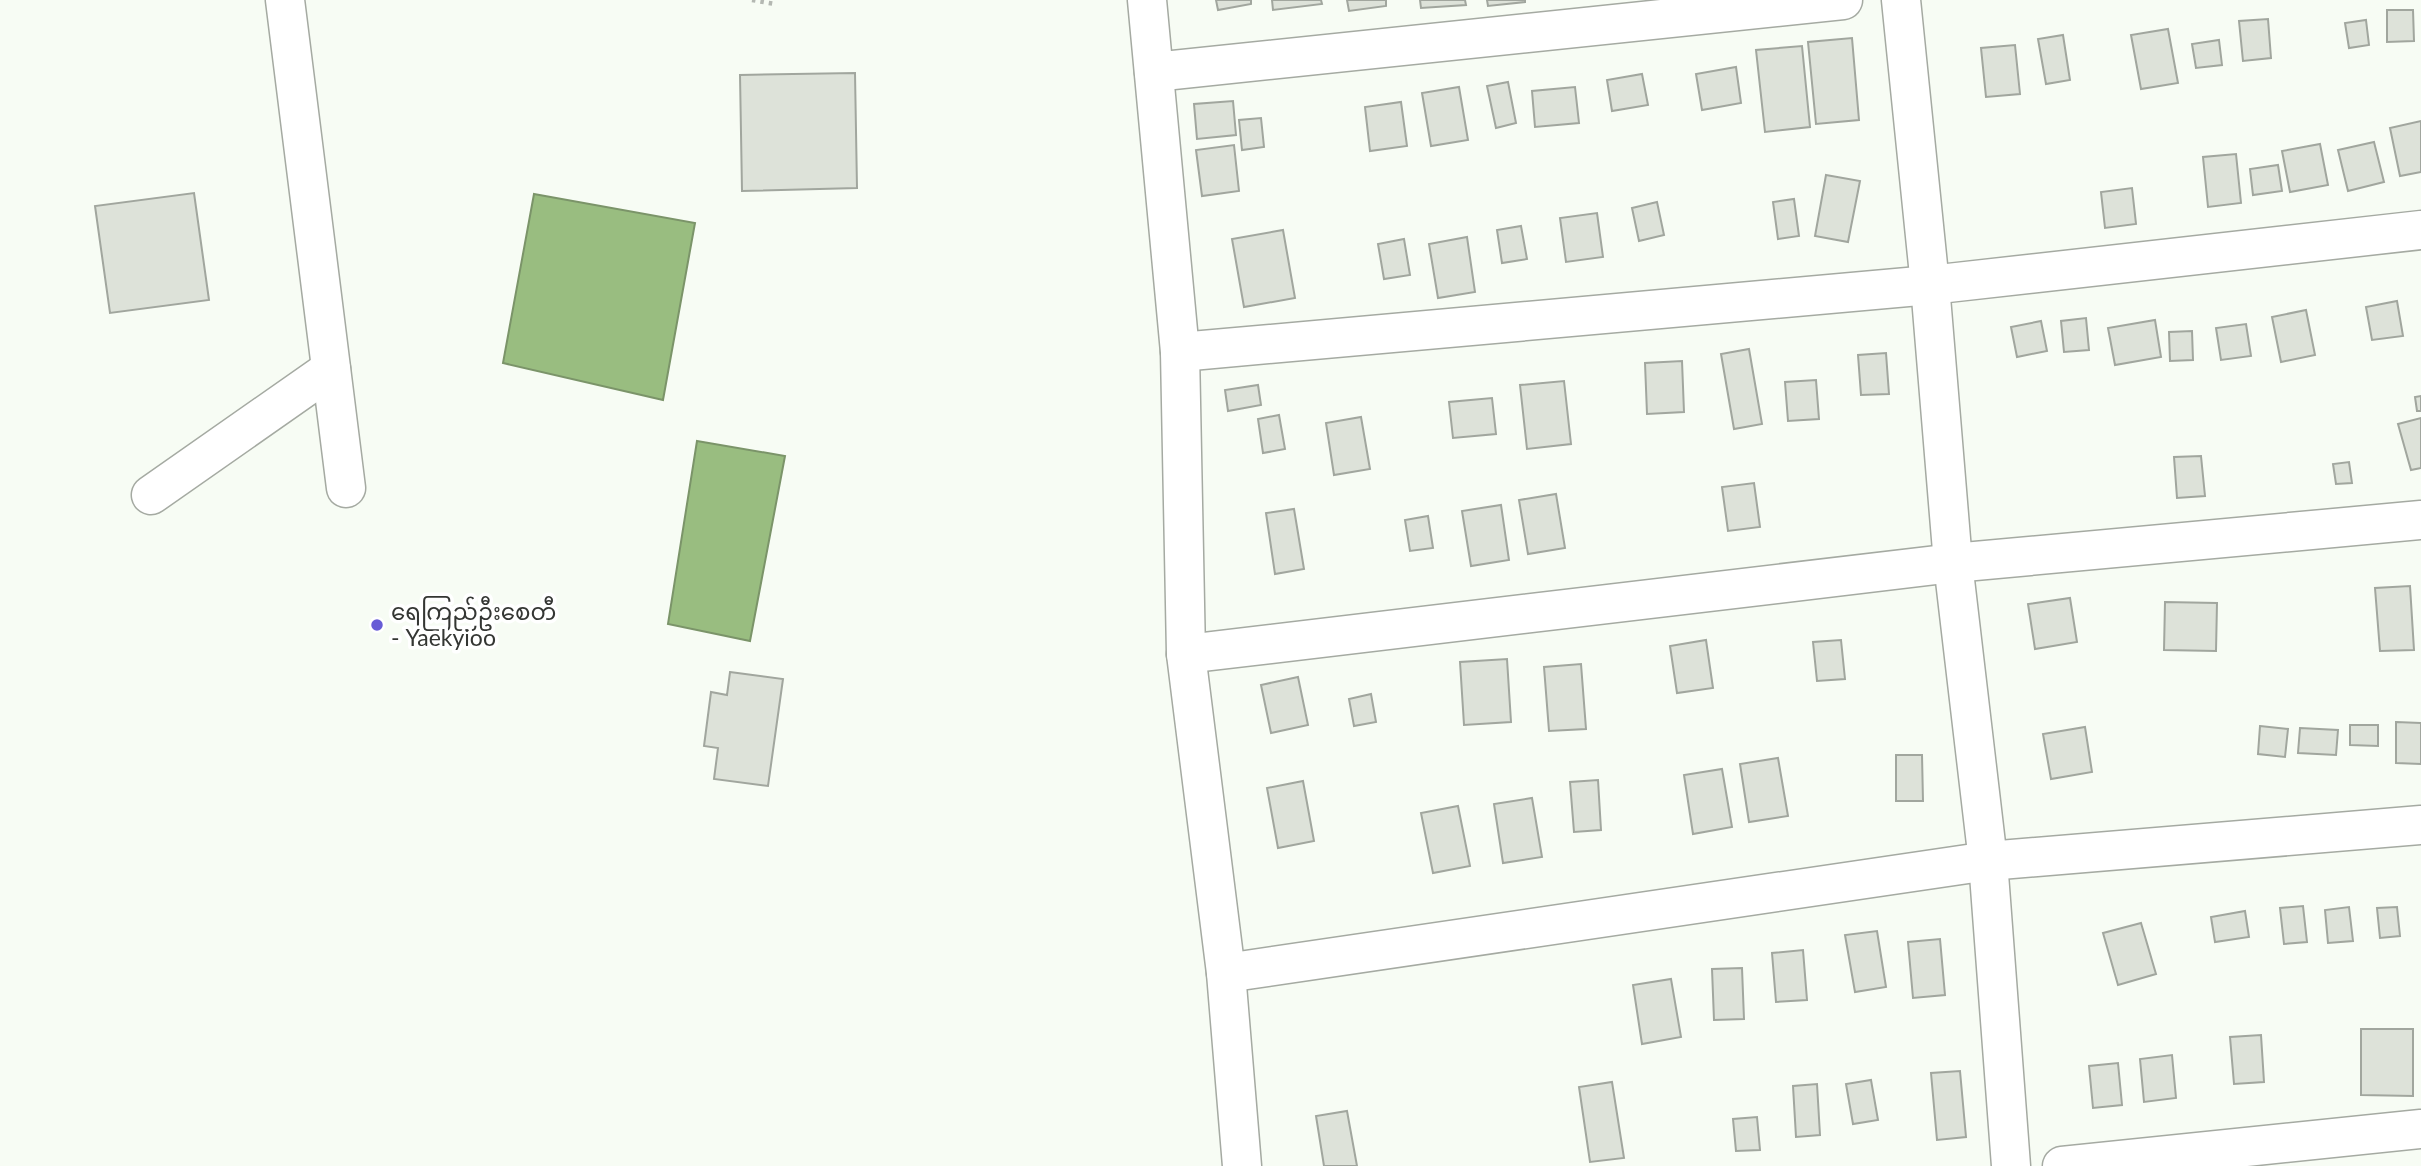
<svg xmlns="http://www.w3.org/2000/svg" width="2421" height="1166" font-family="Lato,'Noto Sans Myanmar',sans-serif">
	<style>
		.water { fill: #99bd80; stroke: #7b9469; stroke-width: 2 }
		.building { fill: #dde2d9; stroke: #a1a69e; stroke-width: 2 }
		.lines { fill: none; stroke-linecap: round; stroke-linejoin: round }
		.minor-casing { stroke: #a5aaa2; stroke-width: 41 }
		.path { stroke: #b4b8b2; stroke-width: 4.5; stroke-dasharray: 3.5 5; stroke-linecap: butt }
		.minor { stroke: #fff; stroke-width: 38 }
		.poi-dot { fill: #675cd6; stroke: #fff; stroke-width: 2.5 }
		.labels { text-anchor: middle; stroke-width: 7; stroke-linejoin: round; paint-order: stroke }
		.poi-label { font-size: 23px; fill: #343633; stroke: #fff; text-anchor: start }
	</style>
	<rect width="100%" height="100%" fill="#f7fcf4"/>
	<g class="water">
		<polygon points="534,194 695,223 663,400 503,363"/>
		<polygon points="697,441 785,456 750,641 668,624"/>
	</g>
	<g class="building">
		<polygon points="1216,0 1251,0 1251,4 1218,10"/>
		<polygon points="1272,0 1321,0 1322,4 1273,10"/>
		<polygon points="1347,0 1386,0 1386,6 1349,11"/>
		<polygon points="1420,0 1465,0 1466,5 1421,8"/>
		<polygon points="1487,0 1525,0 1525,2 1488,6"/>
		<polygon points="2387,10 2413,10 2414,41 2387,42"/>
		<polygon points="2268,19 2271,58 2243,61 2239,21"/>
		<polygon points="2366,20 2369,45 2349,48 2345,23"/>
		<polygon points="2168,29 2178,83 2141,89 2131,35"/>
		<polygon points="2063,35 2070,80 2046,84 2038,39"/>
		<polygon points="1852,38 1859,120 1816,124 1808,42"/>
		<polygon points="2219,40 2222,65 2196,68 2192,44"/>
		<polygon points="2015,45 2020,94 1986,97 1981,48"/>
		<polygon points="1802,46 1810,127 1765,132 1756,50"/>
		<polygon points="1736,67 1741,103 1702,110 1696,74"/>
		<polygon points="855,73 857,188 742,191 740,75"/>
		<polygon points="1642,74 1648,105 1612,111 1607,80"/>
		<polygon points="1508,82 1516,123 1496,128 1487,86"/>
		<polygon points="1459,87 1468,140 1431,146 1422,93"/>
		<polygon points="1575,87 1579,123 1535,127 1532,91"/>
		<polygon points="1233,101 1236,135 1197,139 1194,104"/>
		<polygon points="1401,102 1407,146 1370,151 1365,107"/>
		<polygon points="1261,118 1264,147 1242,150 1239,120"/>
		<polygon points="2421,121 2421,172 2400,176 2390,128"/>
		<polygon points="2374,142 2384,182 2348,191 2338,150"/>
		<polygon points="2320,144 2328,185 2290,192 2282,151"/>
		<polygon points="1234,145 1239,191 1202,196 1196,150"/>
		<polygon points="2236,154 2241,203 2208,207 2203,157"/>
		<polygon points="2278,165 2282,191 2253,195 2250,169"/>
		<polygon points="1826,175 1860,181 1848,242 1815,236"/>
		<polygon points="2132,188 2136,224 2105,228 2101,192"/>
		<polygon points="194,193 209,300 110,313 95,206"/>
		<polygon points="1794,199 1799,236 1778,239 1773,202"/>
		<polygon points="1657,202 1664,235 1639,241 1632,208"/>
		<polygon points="1597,213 1603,257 1566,262 1560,218"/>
		<polygon points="1521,226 1527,259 1502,263 1497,230"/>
		<polygon points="1283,230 1295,298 1244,307 1232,239"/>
		<polygon points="1467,237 1475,292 1438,298 1429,244"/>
		<polygon points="1404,239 1410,275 1384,279 1378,244"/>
		<polygon points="2397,301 2403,336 2372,340 2366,307"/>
		<polygon points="2306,310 2315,355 2281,362 2272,317"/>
		<polygon points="2086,318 2089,350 2064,352 2061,321"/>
		<polygon points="2155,320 2161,357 2115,365 2108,328"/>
		<polygon points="2041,321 2047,351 2017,357 2011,327"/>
		<polygon points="2246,324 2251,356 2221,360 2216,328"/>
		<polygon points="2192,331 2193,360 2170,361 2169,332"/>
		<polygon points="1749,349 1762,424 1734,429 1721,354"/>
		<polygon points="1886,353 1889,394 1861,395 1858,355"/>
		<polygon points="1682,361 1684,412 1647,414 1645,363"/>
		<polygon points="1816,380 1819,419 1788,421 1785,382"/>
		<polygon points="1564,381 1571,444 1527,449 1520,385"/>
		<polygon points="1258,385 1261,405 1228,411 1225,390"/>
		<polygon points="2421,396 2421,411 2417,411 2415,397"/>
		<polygon points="1492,398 1496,434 1453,438 1449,402"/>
		<polygon points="1279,415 1285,449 1263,453 1258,419"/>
		<polygon points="1361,417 1370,469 1334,475 1326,423"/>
		<polygon points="2421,418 2421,468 2411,470 2398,424"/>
		<polygon points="2201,456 2205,496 2177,498 2174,457"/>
		<polygon points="2349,462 2352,483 2336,484 2333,464"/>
		<polygon points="1754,483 1760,527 1728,531 1722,487"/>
		<polygon points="1556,494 1565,548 1528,554 1519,500"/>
		<polygon points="1501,505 1509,560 1471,566 1462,511"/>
		<polygon points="1294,509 1304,569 1275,574 1266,513"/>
		<polygon points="1428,516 1433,548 1410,551 1405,520"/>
		<polygon points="2410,586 2414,650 2380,651 2375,588"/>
		<polygon points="2070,598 2077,642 2035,649 2028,604"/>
		<polygon points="2165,602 2217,603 2216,651 2164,650"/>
		<polygon points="1706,640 1713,688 1677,693 1670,646"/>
		<polygon points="1841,640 1845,679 1817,681 1813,642"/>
		<polygon points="1507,659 1511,722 1464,725 1460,662"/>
		<polygon points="1581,664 1586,729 1549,731 1544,667"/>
		<polygon points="730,672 783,679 768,786 714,779 718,748 704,746 711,692 727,695"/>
		<polygon points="1298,677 1308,725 1271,733 1261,685"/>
		<polygon points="1371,694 1376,722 1354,726 1349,699"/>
		<polygon points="2396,722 2421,723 2421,764 2396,763"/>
		<polygon points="2350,725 2378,725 2378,746 2350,745"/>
		<polygon points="2260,726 2288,729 2285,757 2258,754"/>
		<polygon points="2085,727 2092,772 2051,779 2043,734"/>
		<polygon points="2300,728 2338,730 2336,755 2298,753"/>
		<polygon points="1896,755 1922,755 1923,801 1896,801"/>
		<polygon points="1778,758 1788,816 1749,822 1740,764"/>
		<polygon points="1722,769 1732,827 1693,834 1684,775"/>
		<polygon points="1598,780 1601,830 1574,832 1570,782"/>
		<polygon points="1303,781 1314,841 1278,848 1267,788"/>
		<polygon points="1532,798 1542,857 1503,863 1494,804"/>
		<polygon points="1458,806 1470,866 1433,873 1421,813"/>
		<polygon points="2303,906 2307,942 2284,944 2280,908"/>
		<polygon points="2349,907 2353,941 2328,943 2325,910"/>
		<polygon points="2397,907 2400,936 2380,938 2377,908"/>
		<polygon points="2245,911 2249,937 2215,942 2211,917"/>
		<polygon points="2141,923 2156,974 2118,985 2103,933"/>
		<polygon points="1877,931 1886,987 1855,992 1845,935"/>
		<polygon points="1940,939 1945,995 1913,998 1908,942"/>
		<polygon points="1803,950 1807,1000 1776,1002 1772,953"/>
		<polygon points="1742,968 1744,1019 1714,1020 1712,969"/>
		<polygon points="1671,979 1681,1037 1642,1044 1633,985"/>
		<polygon points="2361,1029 2413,1029 2413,1096 2361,1095"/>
		<polygon points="2261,1035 2264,1082 2234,1084 2230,1037"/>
		<polygon points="2172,1055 2176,1098 2144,1102 2140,1059"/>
		<polygon points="2118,1063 2122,1105 2093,1108 2089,1066"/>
		<polygon points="1960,1071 1966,1137 1937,1140 1931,1073"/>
		<polygon points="1871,1080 1878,1120 1853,1124 1846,1084"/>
		<polygon points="1612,1082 1624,1158 1590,1162 1579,1087"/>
		<polygon points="1817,1084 1820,1135 1796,1137 1793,1086"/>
		<polygon points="1347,1111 1357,1166 1324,1166 1316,1116"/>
		<polygon points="1757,1117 1760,1150 1736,1151 1733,1119"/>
	</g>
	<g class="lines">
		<g class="minor-casing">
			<g id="minor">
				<polyline points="285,0 346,488"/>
				<polyline points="1147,0 1180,352 1186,654 1226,973 1242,1166"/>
				<polyline points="1901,0 1930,285 1953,563 1988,861 2011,1166"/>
				<polyline points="1154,72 1843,0"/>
				<polyline points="1180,352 1930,285 2421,230"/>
				<polyline points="151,495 331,369"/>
				<polyline points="1186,654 1953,563 2421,520"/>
				<polyline points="1226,973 1988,861 2421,825"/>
				<polyline points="2062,1166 2421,1129"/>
			</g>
		</g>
		<polyline class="path" points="752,0 775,4"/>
		<use href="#minor" class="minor"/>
	</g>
	<circle class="poi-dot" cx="377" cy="625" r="7"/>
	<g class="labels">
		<g class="poi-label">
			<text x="391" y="620">ရေကြည်ဦးစေတီ<tspan x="391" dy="26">- Yaekyioo</tspan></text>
		</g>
	</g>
</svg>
